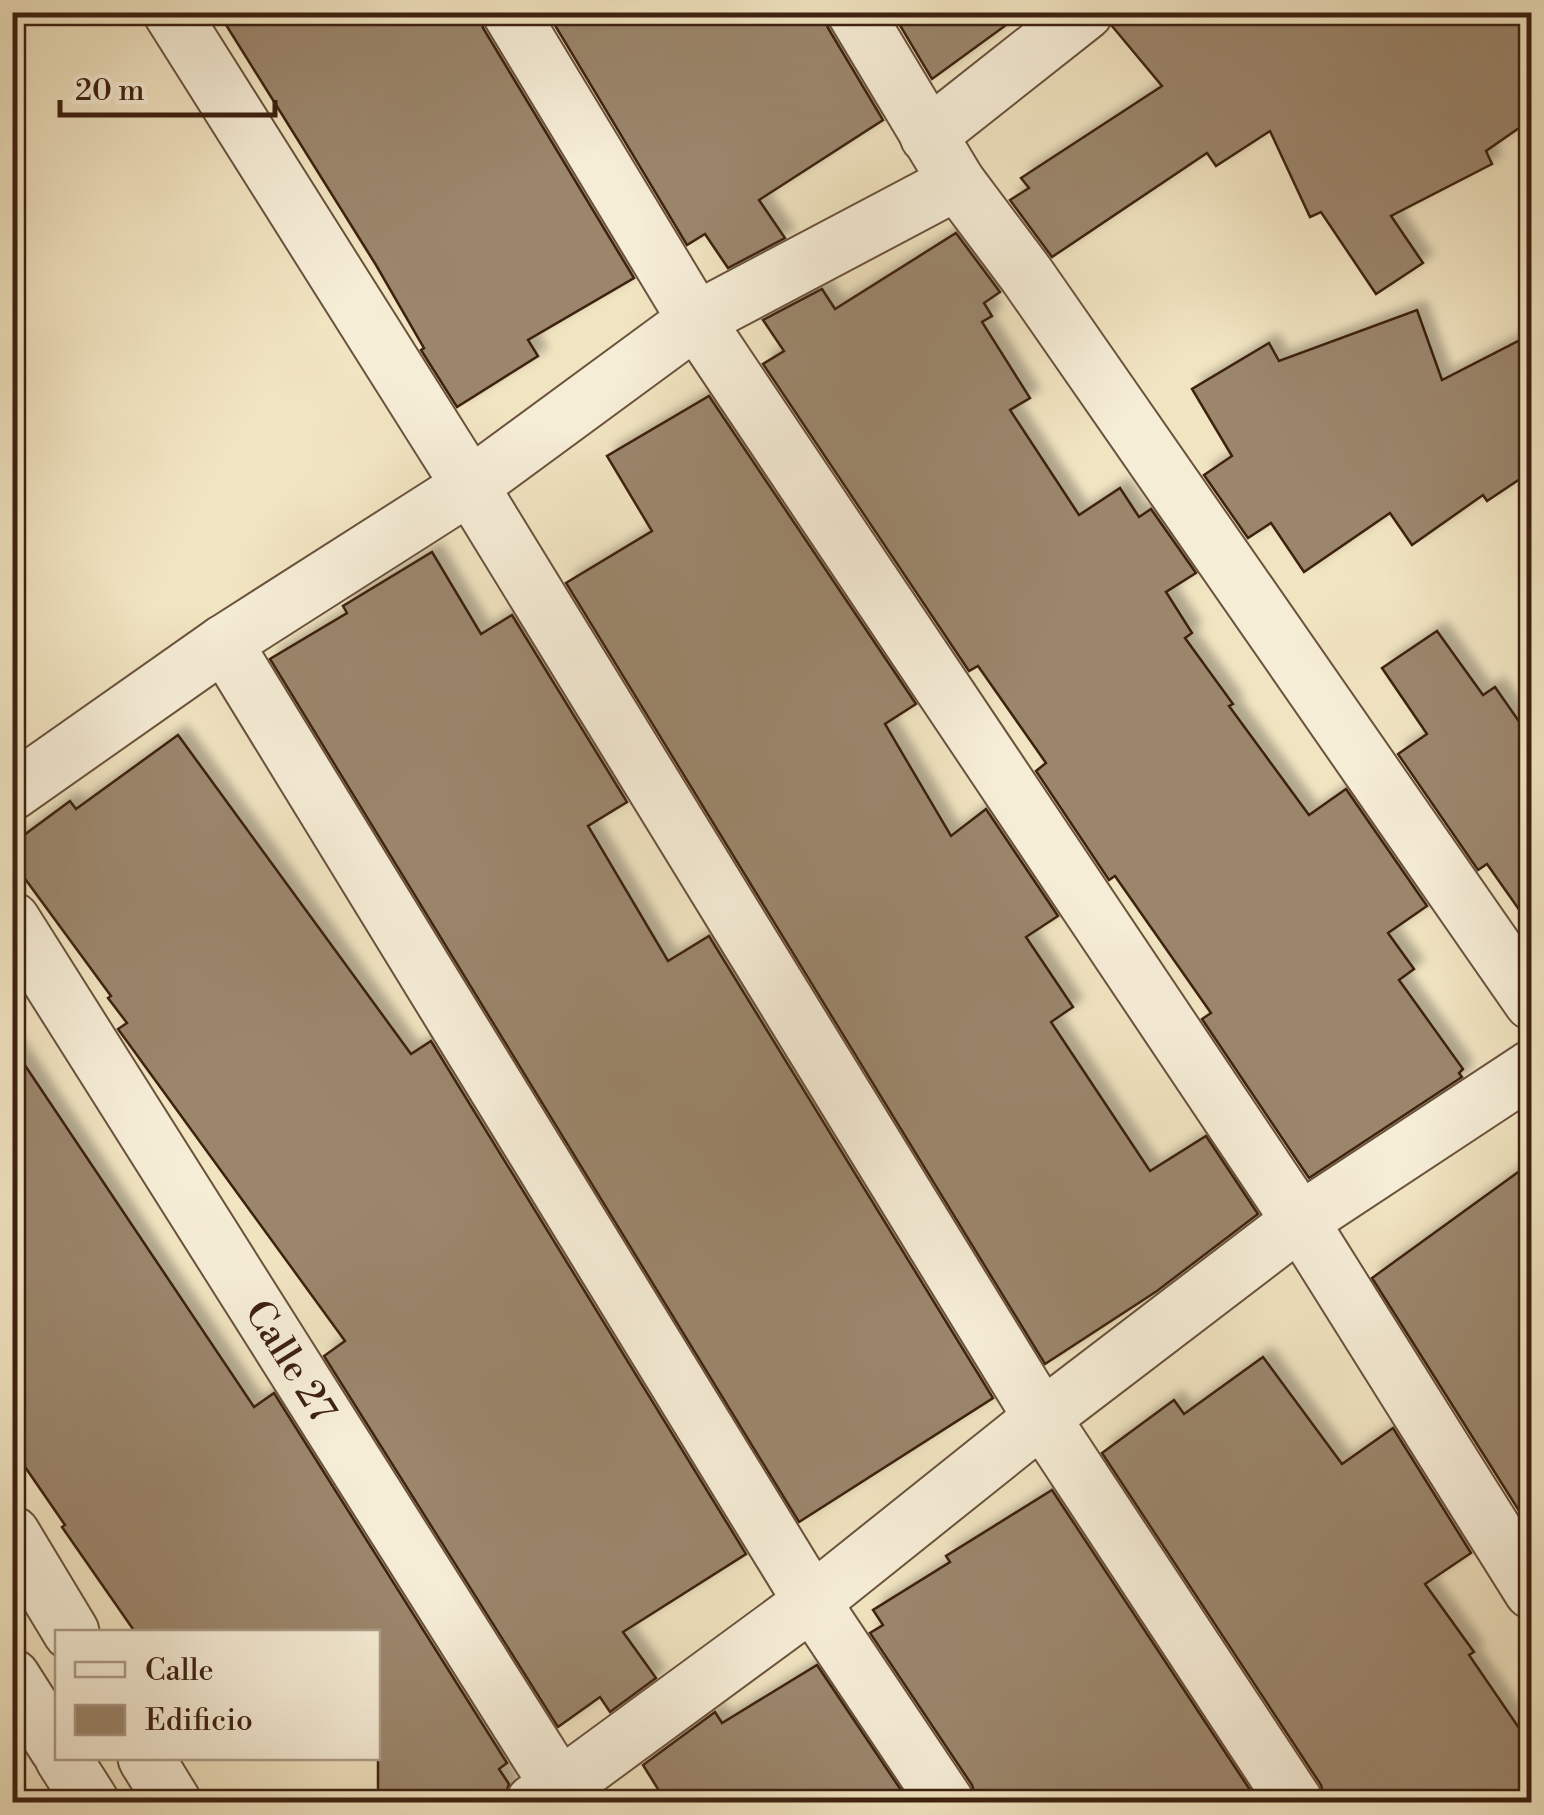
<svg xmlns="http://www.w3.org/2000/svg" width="1544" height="1815" font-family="'Libre Bodoni',serif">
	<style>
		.building { fill: #9b866c; stroke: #3d2110; stroke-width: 2.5; filter: url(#shadow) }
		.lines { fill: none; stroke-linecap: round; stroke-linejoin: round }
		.street-casing { stroke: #6a523c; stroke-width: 59 }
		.street { stroke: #f6edd7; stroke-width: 55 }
		.labels { text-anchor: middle; stroke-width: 8; stroke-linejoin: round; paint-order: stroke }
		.street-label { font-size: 38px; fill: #3d2110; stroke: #f6edd7 }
	</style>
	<defs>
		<filter id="shadow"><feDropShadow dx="9" dy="-9" stdDeviation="5" flood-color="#0004"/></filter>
	</defs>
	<rect width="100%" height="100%" fill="#f1e4c1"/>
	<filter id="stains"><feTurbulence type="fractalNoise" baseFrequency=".002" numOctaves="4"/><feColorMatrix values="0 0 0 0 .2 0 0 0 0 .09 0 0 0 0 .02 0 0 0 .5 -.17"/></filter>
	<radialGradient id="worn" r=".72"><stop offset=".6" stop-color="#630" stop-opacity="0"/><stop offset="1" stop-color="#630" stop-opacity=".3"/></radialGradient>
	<g class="building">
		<polygon points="218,12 479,12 483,28 634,278 528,340 538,356 457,407 421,350 424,348 376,265"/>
		<polygon points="547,12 824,12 828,28 883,120 759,200 785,238 728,268 705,234 687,245"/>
		<polygon points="892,12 1024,12 932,79"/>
		<polygon points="1115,12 1532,12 1532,119 1486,151 1492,164 1391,216 1423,263 1376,294 1321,212 1310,217 1270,131 1216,166 1207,153 1052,257 1010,200 1029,188 1021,178 1162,86 1112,26"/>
		<polygon points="956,233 1000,292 984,303 992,316 982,322 1030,398 1010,410 1079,515 1120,488 1139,517 1151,509 1196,573 1166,592 1192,633 1185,638 1233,704 1229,706 1309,815 1346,789 1427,906 1388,933 1414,969 1399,980 1463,1069 1459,1073 1462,1077 1309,1178 1202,1019 1211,1013 1115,876 1109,880 1036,771 1046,763 978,666 969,671 763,364 784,351 763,320 822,289 835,309"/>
		<polygon points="1417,310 1442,380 1532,334 1532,471 1487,501 1483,495 1412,545 1390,513 1304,572 1271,523 1248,538 1204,475 1232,456 1192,389 1269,343 1279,361"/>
		<polygon points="709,396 916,704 885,724 951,836 986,809 1058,916 1026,937 1073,1007 1051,1022 1150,1171 1206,1136 1258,1214 1157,1291 1045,1364 566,583 652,531 607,456"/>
		<polygon points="432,552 481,634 512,615 627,802 588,826 668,961 709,936 993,1398 799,1522 270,659 347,613 343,606"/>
		<polygon points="1437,631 1483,695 1495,687 1532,740 1532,928 1487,864 1478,870 1398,754 1427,734 1382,668"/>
		<polygon points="178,735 411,1054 431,1041 746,1554 623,1632 656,1678 610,1712 600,1697 558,1727 324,1356 345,1341 118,1029 127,1023 108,998 111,996 12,861 12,844 70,801 76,809"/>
		<polygon points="12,1046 254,1407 274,1393 507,1763 499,1769 509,1784 503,1802 378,1802 378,1632 135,1632 62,1527 65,1525 12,1448"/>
		<polygon points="1532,1162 1532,1512 1523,1517 1372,1278"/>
		<polygon points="1263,1357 1342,1464 1393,1428 1471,1553 1425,1584 1474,1652 1469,1655 1532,1747 1532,1802 1326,1802 1321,1785 1102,1453 1174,1400 1184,1414"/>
		<polygon points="1052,1490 1258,1802 977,1802 972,1785 870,1633 883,1625 873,1610 950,1562 946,1556"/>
		<polygon points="817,1665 909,1802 666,1802 643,1765 715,1712 722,1723"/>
	</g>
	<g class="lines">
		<g class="street-casing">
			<g id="street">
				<polyline points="171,12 470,486 1042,1418 1295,1802"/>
				<polyline points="510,12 696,320 1300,1221 1532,1591"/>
				<polyline points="855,12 957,182 1026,274 1532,1002"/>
				<polyline points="928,136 1085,12"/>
				<polyline points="224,643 812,1602 946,1802"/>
				<polyline points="12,792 224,643 470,486 696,320 957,182"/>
				<polyline points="12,920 569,1802"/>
				<polyline points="12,1534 71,1632"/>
				<polyline points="12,1677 58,1749"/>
				<polyline points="63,1758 91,1802"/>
				<polyline points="146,1758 173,1802"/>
				<polyline points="534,1802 560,1787 812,1602 1042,1418 1300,1221 1532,1068"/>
			</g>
		</g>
		<use href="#street" class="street"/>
	</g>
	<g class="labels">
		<g class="street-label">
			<text transform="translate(291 1361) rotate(58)" y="13">Calle 27</text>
		</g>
	</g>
	<rect width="1544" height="1815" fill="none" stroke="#f1e4c1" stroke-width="50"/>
	<rect x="15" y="15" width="1514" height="1785" fill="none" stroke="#3d2110" stroke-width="5"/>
	<rect x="25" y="25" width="1494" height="1765" fill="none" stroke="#3d2110" stroke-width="2.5"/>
	<rect x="55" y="1630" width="325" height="130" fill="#f6edd7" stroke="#ac9b87" stroke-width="2.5"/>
	<rect x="75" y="1662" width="50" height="15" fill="#f6edd7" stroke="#ac9b87" stroke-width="2.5"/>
	<text x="145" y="1680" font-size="30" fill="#3d2110">Calle</text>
	<rect x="75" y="1705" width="50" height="30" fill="#9b866c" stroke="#ac9b87" stroke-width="2.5"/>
	<text x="145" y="1730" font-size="30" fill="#3d2110">Edificio</text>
	<path d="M60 100v15h215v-15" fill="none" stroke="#3d2110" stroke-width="5"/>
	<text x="75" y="100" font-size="30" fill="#3d2110" stroke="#f6edd7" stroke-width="8" paint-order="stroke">20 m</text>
	<rect width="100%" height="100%" filter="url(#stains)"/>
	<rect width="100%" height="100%" fill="url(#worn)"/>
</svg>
